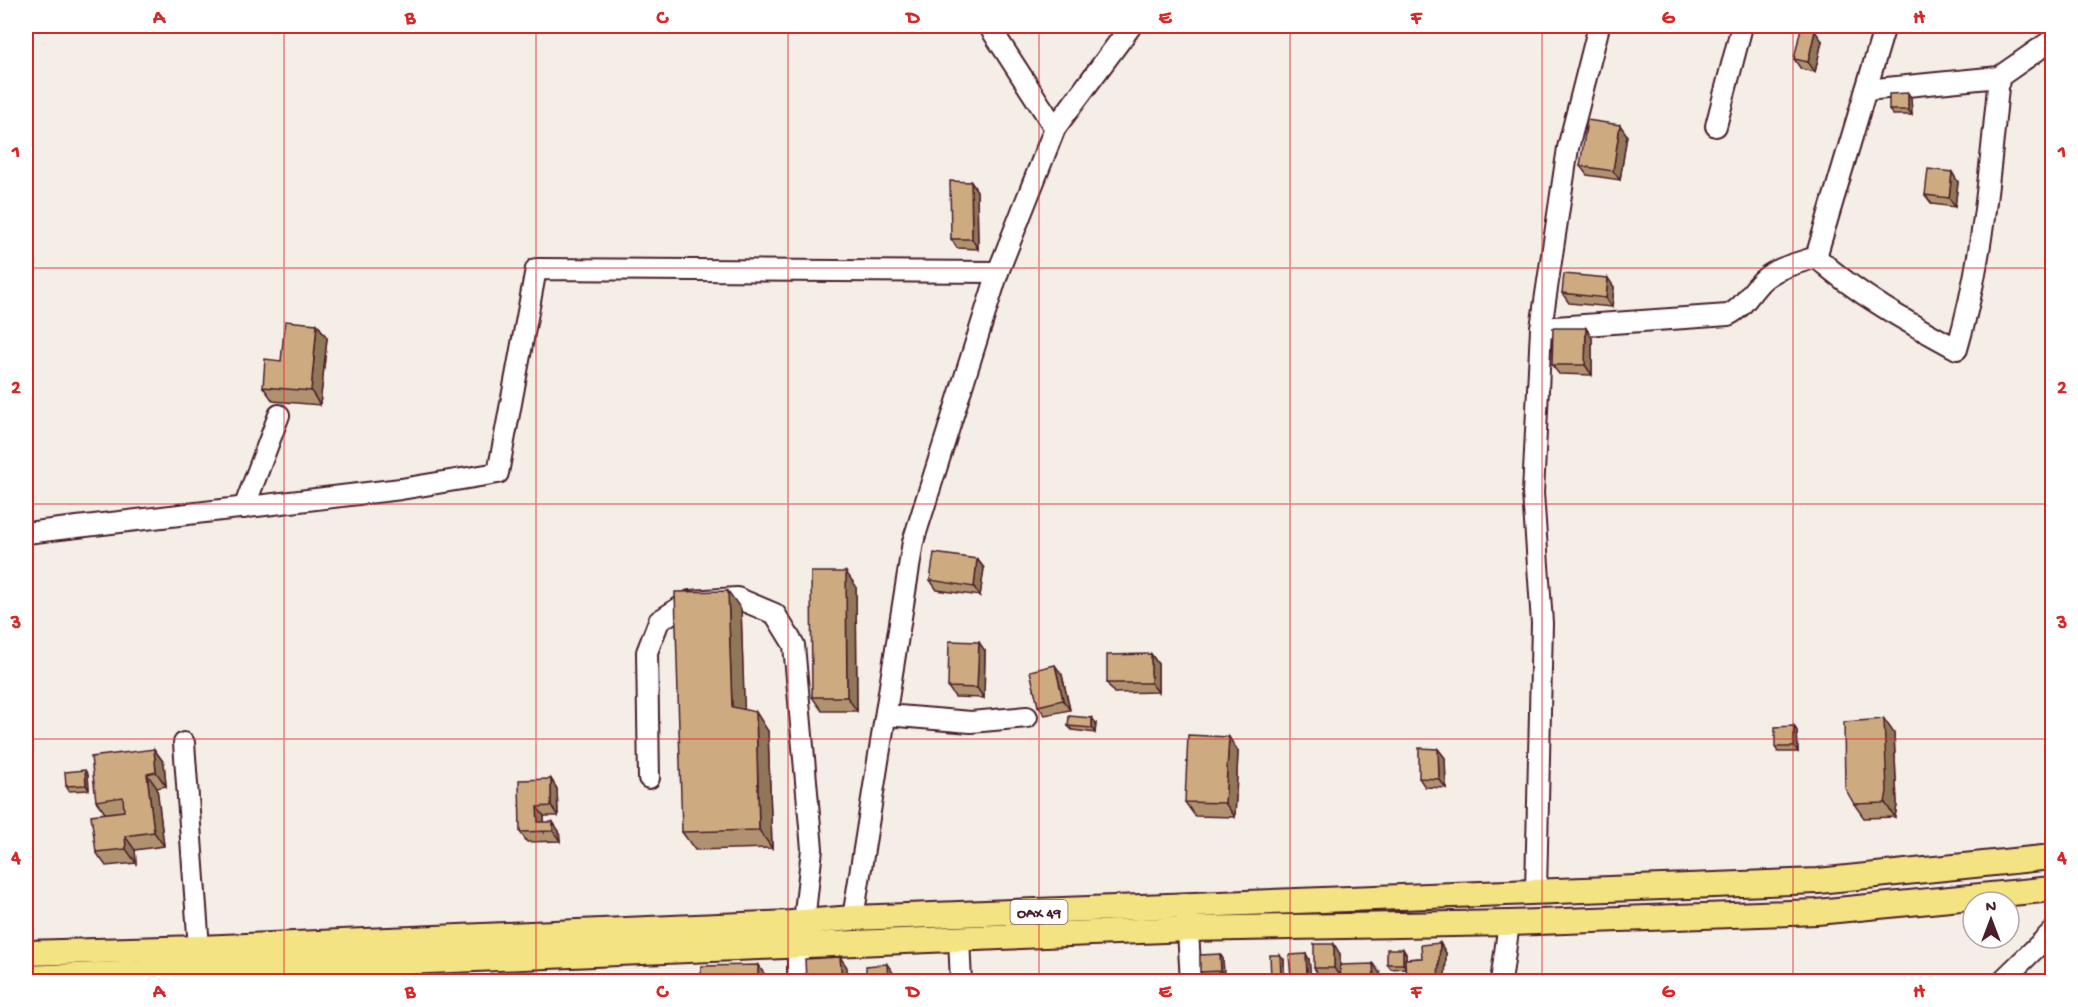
<svg xmlns="http://www.w3.org/2000/svg" width="2078" height="1007" font-family="'Gochi Hand',sans-serif">
	<style>
		.lines { fill: none; stroke-linecap: round; stroke-linejoin: round }
		.minor-casing { stroke: #4a1f2b; stroke-width: 24 }
		.major-casing { stroke: #4a1f2b; stroke-width: 28 }
		.minor { stroke: #fff; stroke-width: 20 }
		.major { stroke: #f4e382; stroke-width: 24 }
		.wall { fill: #b1926f; stroke: #4a1f2b; stroke-width: 1.5 }
		.shaded-wall { fill: #90775a; stroke: #4a1f2b; stroke-width: 1.5 }
		.building { fill: #ceaa81; stroke: #4a1f2b; stroke-width: 1.5 }
		.grid { fill: none; stroke: #d62828; stroke-width: 1.5; stroke-opacity: 0.55 }
		.labels { text-anchor: middle; stroke-width: 4.5; stroke-linejoin: round; paint-order: stroke }
		.shield { fill: #fff; stroke: #80626b; stroke-width: 1.5 }
		.shield-label { font-size: 15px; font-weight: bold; fill: #4a1f2b }
		.neatline { fill: none; stroke: #d62828; stroke-width: 2 }
		.grid-label { font-size: 20px; text-anchor: middle; font-weight: bold; fill: #d62828 }
	</style>
	<rect width="100%" height="100%" fill="#f5eee6"/>
	<filter id="ink" filterUnits="userSpaceOnUse"><feTurbulence type="fractalNoise" baseFrequency=".0167" numOctaves="2"/><feDisplacementMap in="SourceGraphic" scale="12" xChannelSelector="R" yChannelSelector="G"/><feConvolveMatrix kernelMatrix="1 2 1 2 8 2 1 2 1" color-interpolation-filters="sRGB"/></filter>
	<g filter="url(#ink)">
		<g class="lines">
			<g class="minor-casing">
				<g id="minor">
					<polyline points="989,26 1055,128"/>
					<polyline points="1866,90 1999,77 2052,40"/>
					<polyline points="1716,126 1742,26"/>
					<path d="M1816,257C1858,295 1907,322 1957,349C1983,261 1990,169 1999,77"/>
					<path d="M1541,328L1728,315C1745,307 1750,291 1764,279C1778,267 1799,263 1816,257L1885,26"/>
					<polyline points="244,508 279,415"/>
					<polyline points="26,533 401,489 498,473 536,269 998,272"/>
					<polyline points="886,715 971,722 1027,717"/>
					<polyline points="184,743 199,948"/>
					<polyline points="649,778 647,652 659,621 690,601 737,598 775,614 794,645 812,849 804,922 798,945 798,982"/>
					<polyline points="1536,891 1542,623 1533,493 1541,328 1568,148 1599,26"/>
					<polyline points="1187,914 1191,982"/>
					<polyline points="853,918 913,542 998,272 1055,128 1131,26"/>
					<polyline points="959,938 961,982"/>
					<polyline points="1501,982 1509,923"/>
					<polyline points="2001,982 2052,932"/>
				</g>
			</g>
			<g class="major-casing">
				<g id="major">
					<polyline points="26,953 199,948 791,923 853,918 1818,881 2052,857"/>
					<polyline points="26,978 1188,929 1509,923 1817,912 2052,889"/>
				</g>
			</g>
			<use href="#minor" class="minor"/>
			<use href="#major" class="major"/>
		</g>
		<g class="wall">
			<polygon points="1822,41 1815,72 1801,69 1794,59"/>
			<polygon points="1908,93 1911,98 1912,115 1893,115 1889,110"/>
			<polygon points="1627,135 1620,180 1587,175 1580,166"/>
			<polygon points="971,182 977,191 978,249 957,248 951,239"/>
			<polygon points="1958,182 1955,207 1932,204 1925,195"/>
			<polygon points="1614,287 1612,307 1569,303 1562,293"/>
			<polygon points="317,324 327,338 320,405 273,401 263,387 281,361"/>
			<polygon points="1586,328 1592,338 1592,375 1559,374 1552,365"/>
			<polygon points="977,559 984,568 980,596 937,590 930,580"/>
			<polygon points="856,586 857,711 822,711 812,697"/>
			<polygon points="741,609 744,710 768,731 772,848 695,850 682,832"/>
			<polygon points="985,651 984,698 955,697 948,687"/>
			<polygon points="1151,654 1158,664 1158,692 1114,693 1107,683"/>
			<polygon points="1062,675 1070,710 1045,715 1038,706"/>
			<polygon points="1096,723 1095,733 1072,730 1068,726"/>
			<polygon points="1794,726 1797,731 1798,752 1778,752 1775,747"/>
			<polygon points="1894,733 1897,805 1895,817 1864,818 1854,804"/>
			<polygon points="154,749 164,763 166,786 157,788 164,846 135,850 136,863 106,866 96,852 105,813 96,801"/>
			<polygon points="1438,749 1445,758 1446,788 1425,787 1419,778"/>
			<polygon points="1238,751 1235,817 1195,816 1185,802"/>
			<polygon points="88,775 89,790 69,791 66,786"/>
			<polygon points="551,779 557,789 558,816 544,816 544,822 559,831 560,841 527,842 520,832"/>
			<polygon points="1440,943 1446,953 1445,978 1464,978 1466,981 1406,981 1406,968 1391,969 1387,964 1403,949 1406,954 1406,959 1422,958"/>
			<polygon points="1220,954 1223,959 1224,976 1204,976 1200,972"/>
			<polygon points="1306,954 1309,959 1311,981 1294,981 1291,977"/>
			<polygon points="1340,954 1340,965 1380,973 1380,981 1341,981 1340,977 1320,977 1314,968"/>
			<polygon points="1284,960 1284,981 1273,981 1271,978"/>
		</g>
		<g class="shaded-wall">
			<polygon points="1815,31 1822,41 1815,72 1808,62"/>
			<polygon points="1908,93 1911,98 1912,115 1908,110"/>
			<polygon points="1620,125 1627,135 1620,180 1613,171"/>
			<polygon points="1952,172 1958,182 1955,207 1949,198"/>
			<polygon points="971,182 977,191 978,249 972,239"/>
			<polygon points="1608,278 1614,287 1612,307 1606,298"/>
			<polygon points="317,324 327,338 320,405 311,391"/>
			<polygon points="1586,328 1592,338 1592,375 1585,365"/>
			<polygon points="977,559 984,568 980,596 974,587"/>
			<polygon points="846,572 856,586 857,711 847,697"/>
			<polygon points="728,591 741,609 745,726 732,707"/>
			<polygon points="979,642 985,651 984,698 977,688"/>
			<polygon points="1151,654 1158,664 1158,692 1151,683"/>
			<polygon points="1055,665 1062,675 1070,710 1063,700"/>
			<polygon points="756,712 768,731 772,848 759,830"/>
			<polygon points="1092,718 1096,723 1095,733 1092,728"/>
			<polygon points="1884,719 1894,733 1897,805 1895,817 1885,803"/>
			<polygon points="1794,726 1797,731 1798,752 1794,747"/>
			<polygon points="1229,737 1238,751 1235,817 1225,803"/>
			<polygon points="154,749 164,763 166,786 156,772"/>
			<polygon points="1438,749 1445,758 1446,788 1439,779"/>
			<polygon points="85,770 88,775 89,790 86,785"/>
			<polygon points="147,774 157,788 164,846 154,832"/>
			<polygon points="551,779 557,789 558,816 551,806"/>
			<polygon points="537,807 544,816 544,832 538,822"/>
			<polygon points="553,822 559,831 560,841 553,831"/>
			<polygon points="125,836 135,850 136,863 126,849"/>
			<polygon points="1440,943 1446,953 1445,981 1438,978"/>
			<polygon points="1334,944 1340,954 1340,977 1334,968"/>
			<polygon points="1403,949 1406,954 1406,968 1403,964"/>
			<polygon points="1220,954 1223,959 1224,976 1221,971"/>
			<polygon points="1306,954 1309,959 1311,981 1307,976"/>
			<polygon points="1280,955 1284,960 1284,981 1281,977"/>
			<polygon points="840,957 847,967 848,981 842,981"/>
			<polygon points="887,964 894,974 894,981 888,981"/>
			<polygon points="1373,964 1380,973 1380,981 1374,981"/>
			<polygon points="758,965 768,979 768,981 758,981"/>
		</g>
		<g class="building">
			<polygon points="1801,28 1815,31 1808,62 1794,59"/>
			<polygon points="1908,93 1908,110 1889,110 1889,94"/>
			<polygon points="1587,120 1620,125 1613,171 1580,166"/>
			<polygon points="1928,169 1952,172 1949,198 1925,195"/>
			<polygon points="950,181 971,182 972,239 951,239"/>
			<polygon points="1564,274 1608,278 1606,298 1562,293"/>
			<polygon points="285,321 317,324 311,391 263,387 265,359 281,361"/>
			<polygon points="1553,328 1586,328 1585,365 1552,365"/>
			<polygon points="934,553 977,559 974,587 930,580"/>
			<polygon points="811,572 846,572 847,697 812,697"/>
			<polygon points="728,591 732,707 756,712 759,830 682,832 675,592"/>
			<polygon points="949,641 979,642 977,688 948,687"/>
			<polygon points="1151,654 1151,683 1107,683 1107,655"/>
			<polygon points="1055,665 1063,700 1038,706 1030,671"/>
			<polygon points="1069,716 1092,718 1092,728 1068,726"/>
			<polygon points="1884,719 1887,791 1885,803 1854,804 1845,788 1844,722"/>
			<polygon points="1794,726 1794,747 1775,747 1775,727"/>
			<polygon points="1188,735 1229,737 1225,803 1185,802"/>
			<polygon points="1419,748 1438,749 1439,779 1419,778"/>
			<polygon points="154,749 156,772 147,774 154,832 125,836 126,849 96,852 91,815 124,811 123,797 96,801 91,757"/>
			<polygon points="85,770 86,785 66,786 65,772"/>
			<polygon points="551,779 551,806 537,807 538,822 553,822 553,831 520,832 519,780"/>
			<polygon points="1440,943 1438,978 1464,978 1464,981 1406,981 1405,959 1422,958 1421,945"/>
			<rect x="1314" y="944" width="20" height="24"/>
			<rect x="1387" y="949" width="16" height="15"/>
			<polygon points="1220,954 1221,971 1200,972 1200,955"/>
			<polygon points="1306,954 1307,976 1291,977 1289,955"/>
			<polygon points="1270,955 1280,955 1281,977 1271,978"/>
			<polygon points="840,957 842,981 806,981 805,959"/>
			<polygon points="887,964 888,981 866,981 866,966"/>
			<polygon points="1373,964 1374,981 1341,981 1340,965"/>
			<polygon points="758,965 758,981 701,981 701,966"/>
			<rect x="1243" y="976" width="18" height="5"/>
			<polygon points="555,980 555,981 532,981"/>
		</g>
	</g>
	<path class="grid" d="M284,26V982M536,26V982M788,26V982M1039,26V982M1290,26V982M1542,26V982M1793,26V982M26,268H2052M26,504H2052M26,739H2052"/>
	<g class="labels">
		<rect class="shield" x="1010.5" y="900" width="57" height="24" rx="4.5"/>
		<g class="shield-label">
			<text x="1039" y="917">OAX 49</text>
		</g>
	</g>
	<rect width="2078" height="1007" fill="none" stroke="#fff" stroke-width="66"/>
	<g transform="translate(1991 920)"><circle r="28" fill="#ffffff" stroke="#b7a5aa" stroke-width="1.5"/>
	<path d="M0-4.5L10 22L0 15L-10 22Z" fill="#4a1f2b"/>
	<text y="-9" font-size="16" font-weight="bold" text-anchor="middle" fill="#4a1f2b">N</text>
	</g>
	<rect x="33" y="33" width="2012" height="941" class="neatline"/>
	<g class="grid-label">
		<text x="159" y="23">A</text>
		<text x="410" y="23">B</text>
		<text x="662" y="23">C</text>
		<text x="913" y="23">D</text>
		<text x="1165" y="23">E</text>
		<text x="1416" y="23">F</text>
		<text x="1668" y="23">G</text>
		<text x="1919" y="23">H</text>
		<text x="16" y="157">1</text>
		<text x="2062" y="157">1</text>
		<text x="16" y="393">2</text>
		<text x="2062" y="393">2</text>
		<text x="16" y="628">3</text>
		<text x="2062" y="628">3</text>
		<text x="16" y="863">4</text>
		<text x="2062" y="863">4</text>
		<text x="159" y="997">A</text>
		<text x="410" y="997">B</text>
		<text x="662" y="997">C</text>
		<text x="913" y="997">D</text>
		<text x="1165" y="997">E</text>
		<text x="1416" y="997">F</text>
		<text x="1668" y="997">G</text>
		<text x="1919" y="997">H</text>
	</g>
</svg>
